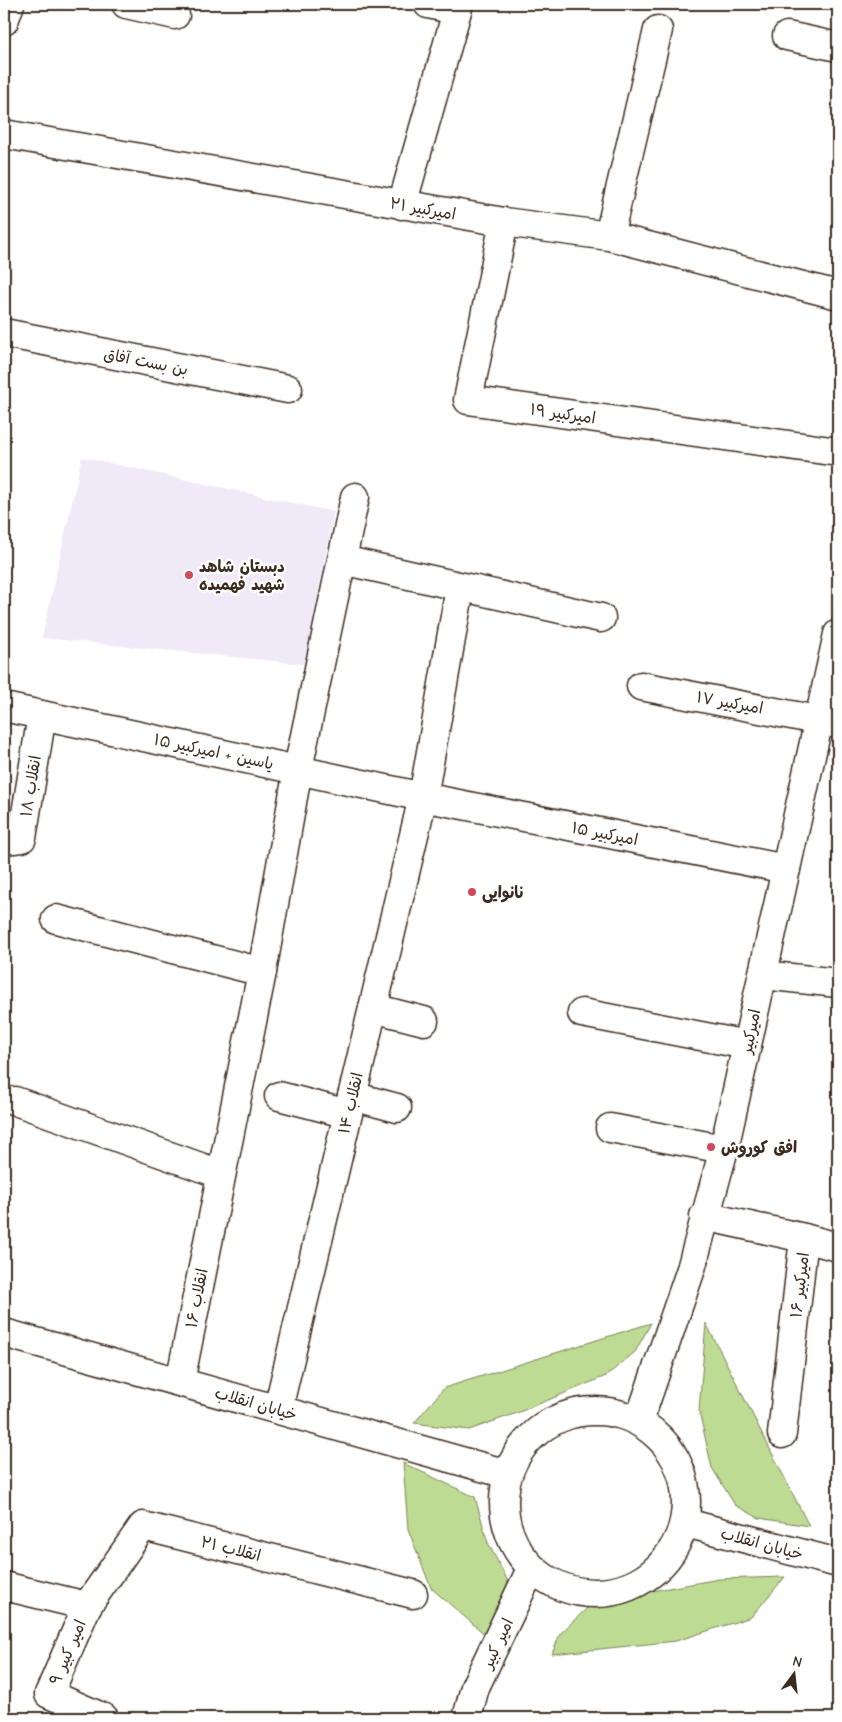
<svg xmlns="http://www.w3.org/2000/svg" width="842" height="1722" font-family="'Comic Neue','Playpen Sans Arabic',sans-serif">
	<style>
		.built { fill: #f0e9f8 }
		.green { fill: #bedb93; stroke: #7c8258 }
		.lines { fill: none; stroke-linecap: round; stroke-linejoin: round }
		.minor-casing { stroke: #3b2a1e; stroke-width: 31 }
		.secondary-casing { stroke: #3b2a1e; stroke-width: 31 }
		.minor { stroke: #fff; stroke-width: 28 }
		.secondary { stroke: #fff; stroke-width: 28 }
		.poi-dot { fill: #d1495b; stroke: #fff; stroke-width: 2 }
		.labels { text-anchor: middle; stroke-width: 5; stroke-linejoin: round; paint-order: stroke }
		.street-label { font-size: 16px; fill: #3b2a1e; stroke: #fff }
		.poi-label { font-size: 16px; font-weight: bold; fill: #3b2a1e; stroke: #fff; text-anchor: start }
	</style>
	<rect width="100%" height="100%" fill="#fff"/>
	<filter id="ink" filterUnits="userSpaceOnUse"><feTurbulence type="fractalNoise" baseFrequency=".02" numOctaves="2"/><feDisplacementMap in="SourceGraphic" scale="10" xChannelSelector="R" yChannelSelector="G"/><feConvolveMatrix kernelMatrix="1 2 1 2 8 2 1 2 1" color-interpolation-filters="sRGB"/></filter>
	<g filter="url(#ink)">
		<polygon class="built" points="82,457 334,512 304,664 42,638"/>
		<g class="green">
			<polygon points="651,1323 635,1352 606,1376 517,1413 469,1430 414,1423 444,1388"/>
			<polygon points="706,1323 809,1526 759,1518 735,1505 712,1468 699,1411"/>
			<polygon points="403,1463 475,1497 488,1543 510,1585 487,1636 431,1588 408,1529"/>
			<polygon points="785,1577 751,1617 676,1641 552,1654 560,1634 587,1608 657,1590 719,1579"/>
		</g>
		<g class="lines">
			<g class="minor-casing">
				<g id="minor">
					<polyline points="126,4 175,15"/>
					<polyline points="428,4 457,10"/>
					<polyline points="4,21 10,4"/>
					<polyline points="787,36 838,47"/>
					<polyline points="4,134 504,222 609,236 838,295"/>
					<polyline points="402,205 459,4"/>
					<polyline points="504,222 468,400 838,452"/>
					<polyline points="609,236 658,30"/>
					<polyline points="4,333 288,389"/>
					<polyline points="342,560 601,618"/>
					<polyline points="641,686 838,724"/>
					<polyline points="4,707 423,797 786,869"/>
					<polyline points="4,840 22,838 42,715"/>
					<polyline points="56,919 262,972"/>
					<polyline points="763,975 838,983"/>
					<polyline points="373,1008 424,1021"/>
					<polyline points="582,1013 747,1045"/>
					<polyline points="279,1096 348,1114"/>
					<polyline points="352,1096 397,1108"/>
					<polyline points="15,1101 220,1174"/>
					<polyline points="610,1128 724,1149"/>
					<polyline points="704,1216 804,1238 782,1434"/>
					<polyline points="804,1238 838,1247"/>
					<polyline points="180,1382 262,972 298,769 355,497"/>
					<polyline points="278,1409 423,797 460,588"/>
					<polyline points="4,1586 87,1606 49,1694 104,1718"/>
					<polyline points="87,1606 143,1526 413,1594"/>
				</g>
			</g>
			<g class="secondary-casing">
				<g id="secondary">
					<polyline points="4,1333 507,1474"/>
					<circle cx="595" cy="1502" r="91"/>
					<polyline points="639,1421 691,1269 724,1149 838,634"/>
					<polyline points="686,1523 838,1563"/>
					<polyline points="467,1718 475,1687 531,1569"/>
				</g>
			</g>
			<use href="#minor" class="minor"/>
			<use href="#secondary" class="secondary"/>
		</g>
	</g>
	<g class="poi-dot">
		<circle cx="189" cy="575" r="5"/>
		<circle cx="472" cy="892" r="5"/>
		<circle cx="711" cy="1147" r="5"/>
	</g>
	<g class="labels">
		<g class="street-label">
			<text transform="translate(423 208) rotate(10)" y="6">امیرکبیر ۲۱</text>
			<text transform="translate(146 361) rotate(11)" y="6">بن بست آفاق</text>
			<text transform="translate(563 413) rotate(8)" y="6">امیرکبیر ۱۹</text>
			<text transform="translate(730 702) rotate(10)" y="6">امیرکبیر ۱۷</text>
			<text transform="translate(214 751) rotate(12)" y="6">یاسین + امیرکبیر ۱۵</text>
			<text transform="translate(30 786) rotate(-81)" y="6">انقلاب ۱۸</text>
			<text transform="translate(605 833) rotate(11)" y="6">امیرکبیر ۱۵</text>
			<text transform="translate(750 1031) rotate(-78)" y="6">امیرکبیر</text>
			<text transform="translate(350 1103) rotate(-77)" y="6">انقلاب ۱۴</text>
			<text transform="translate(799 1285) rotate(-83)" y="6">امیرکبیر ۱۶</text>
			<text transform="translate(196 1298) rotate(-79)" y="6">انقلاب ۱۶</text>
			<text transform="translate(256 1403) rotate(16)" y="6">خیابان انقلاب</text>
			<text transform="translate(762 1543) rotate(15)" y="6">خیابان انقلاب</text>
			<text transform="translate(231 1548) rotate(14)" y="6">انقلاب ۲۱</text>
			<text transform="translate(497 1643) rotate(-65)" y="6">امیر کبیر</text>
			<text transform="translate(67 1652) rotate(-67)" y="6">امیر کبیر ۹</text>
		</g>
		<g class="poi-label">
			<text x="199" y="572">دبستان شاهد<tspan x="199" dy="18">شهید فهمیده</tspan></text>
			<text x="482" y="898">نانوایی</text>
			<text x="721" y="1153">افق کوروش</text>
		</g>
	</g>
	<rect width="842" height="1722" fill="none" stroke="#fff" stroke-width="20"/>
	<rect x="10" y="10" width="822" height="1702" fill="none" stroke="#3b2a1e" stroke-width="2" filter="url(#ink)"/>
	<g transform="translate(794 1674) rotate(15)" stroke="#ffffff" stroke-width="4" paint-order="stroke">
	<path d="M0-4L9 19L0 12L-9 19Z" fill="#3b2a1e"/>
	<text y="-8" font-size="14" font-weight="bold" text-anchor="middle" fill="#3b2a1e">N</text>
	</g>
</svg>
